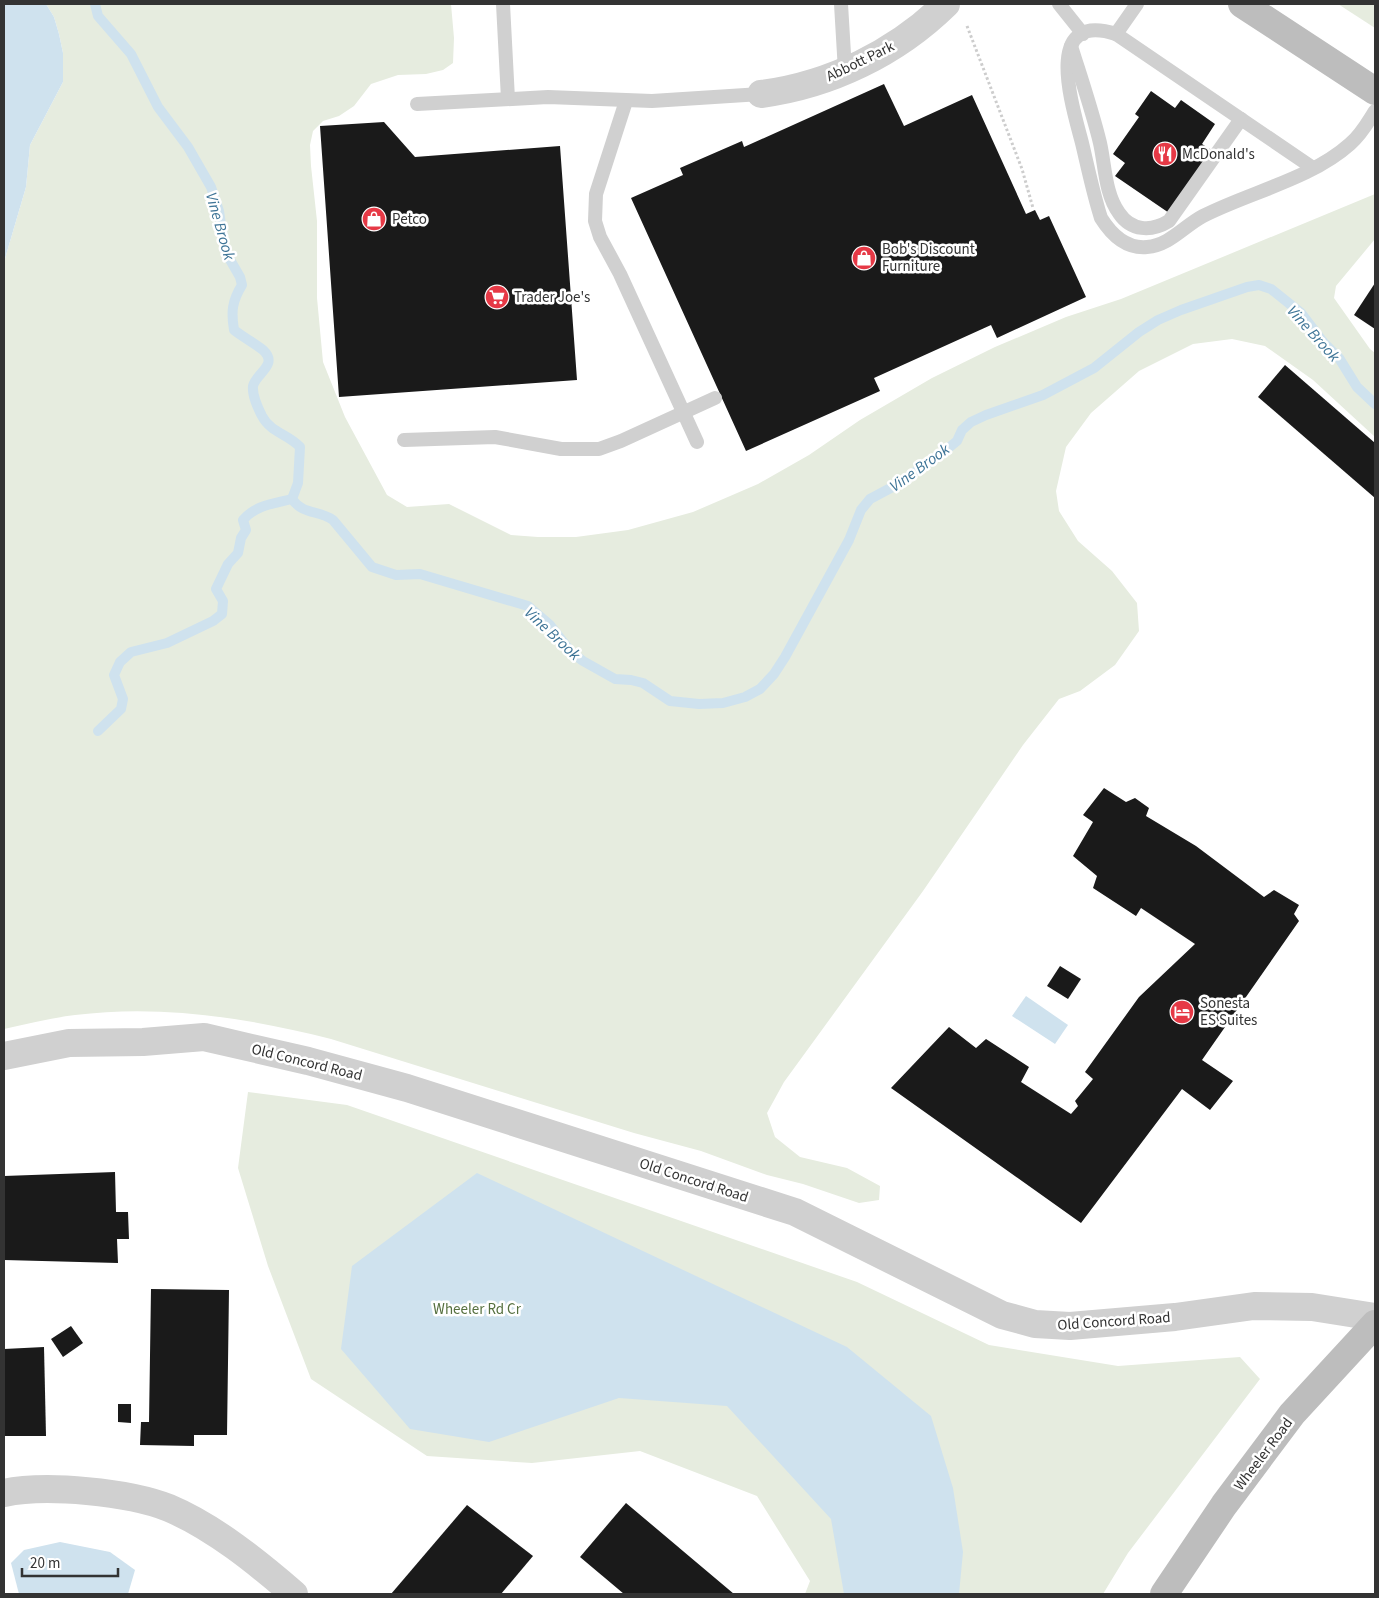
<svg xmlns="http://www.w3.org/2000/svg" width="1379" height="1598" font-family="'Source Sans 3',sans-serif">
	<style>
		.green { fill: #e6ecdf }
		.water { fill: #cfe2ee }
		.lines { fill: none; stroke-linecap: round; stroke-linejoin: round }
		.stream { stroke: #cfe2ee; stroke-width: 10 }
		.building { fill: #1a1a1a }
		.path { stroke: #cdcdcd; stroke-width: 3; stroke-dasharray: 2.5 2.5; stroke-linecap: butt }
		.service { stroke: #d0d0d0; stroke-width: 14 }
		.minor { stroke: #d0d0d0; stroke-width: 28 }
		.secondary { stroke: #bdbdbd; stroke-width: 28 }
		.labels { text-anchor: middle; stroke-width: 5; stroke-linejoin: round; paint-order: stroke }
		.street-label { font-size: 15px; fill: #333; stroke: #fff }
		.poi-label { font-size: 15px; fill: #333; stroke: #fff; text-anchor: start }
		.park-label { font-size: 15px; fill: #56703f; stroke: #fff }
		.water-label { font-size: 16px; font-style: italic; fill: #3f7597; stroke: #fff }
	</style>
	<rect width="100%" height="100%" fill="#fff"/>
	<g class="green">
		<path d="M46,4H451L454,38L453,63L443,70L426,74L398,75L371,84L354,106L339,116L323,121L313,131L310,145L311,166L317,221V298L323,362L345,417L387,495L407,507L449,504L511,535L538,537H576L628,530L693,512L758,484L809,455L860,420L932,378L995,347L1066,317L1121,299L1375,194V239L1336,286L1334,298L1370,349L1375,353V437L1313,380L1265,346L1232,339L1193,344L1139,371L1091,413L1066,447L1056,491L1059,511L1078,541L1112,571L1137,603L1139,631L1115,665L1080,691L1059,699L1023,745L923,891L784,1082L767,1113L775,1137L800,1157L847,1168L880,1186L879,1200L859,1203L803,1184L767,1175L701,1151L634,1133L331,1039C248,1018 161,1004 75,1015C51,1018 27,1024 4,1029V262L26,187L30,145L63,82V53L59,34L54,17Z"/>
		<polygon points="1338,4 1375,4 1375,28"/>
		<polygon points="248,1092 347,1105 857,1282 989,1345 1118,1366 1240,1357 1260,1379 1128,1553 1103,1594 805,1594 810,1581 757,1496 640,1451 532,1463 427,1456 311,1379 268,1266 238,1168"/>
	</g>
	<g class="water">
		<polygon points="4,4 46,4 54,17 59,34 63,53 63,82 30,145 26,187 4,262"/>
		<polygon points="1026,996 1068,1025 1055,1044 1012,1016"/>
		<polygon points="477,1173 847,1347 931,1416 953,1488 963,1552 959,1594 844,1594 831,1519 727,1406 619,1398 489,1442 410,1429 341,1349 352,1266"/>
		<polygon points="60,1542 110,1552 135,1570 128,1594 19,1594 11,1563 24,1550"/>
	</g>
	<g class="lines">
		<g class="stream">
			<path d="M95,4L98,16L131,54L158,107L188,147L211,187L219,211L225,251L240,277L242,285C232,301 231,312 234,330C243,337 254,343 263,350C279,365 256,373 253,386C252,396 258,408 262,416C271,433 288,434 300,447L298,483L292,499C303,515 319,510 333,520L372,567L396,575L420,574L528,606L550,625L571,652L583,661L615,679L631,680L643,683L670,701L699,704L723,703L745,697L760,689L774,674L785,657L849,540L861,510L870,499L900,483L946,450L957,441L962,430L971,422L986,415L1043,395L1094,368L1139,332L1158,320L1181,310L1247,287L1259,285L1271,289L1301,313L1324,343L1339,358L1357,387L1375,404"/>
			<path d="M98,731L121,709L123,699L114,675L120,662L131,652L167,643L213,621L222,614L223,601L216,589L228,564L238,553L241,538L246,530L243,520C256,505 272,504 292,499"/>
		</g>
	</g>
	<g class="building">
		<polygon points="884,84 904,126 972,95 1026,214 1035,210 1040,220 1049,216 1086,297 997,338 991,325 874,378 880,391 746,451 631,198 683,175 680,168 742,141 744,147"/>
		<polygon points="1151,91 1175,108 1181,100 1215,124 1202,144 1216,153 1172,215 1115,176 1125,163 1113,154 1139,117 1135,114"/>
		<polygon points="384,122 415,157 560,146 577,380 339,397 320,126"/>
		<polygon points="1375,283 1375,329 1354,315"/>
		<polygon points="1285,365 1375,443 1375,498 1258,397"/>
		<polygon points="1104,788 1126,802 1135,798 1149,808 1146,816 1196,846 1264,897 1274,890 1299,905 1294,914 1299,921 1202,1060 1233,1081 1210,1110 1182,1089 1081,1223 891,1088 949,1027 976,1048 986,1039 1029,1067 1021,1082 1071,1114 1078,1106 1075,1101 1093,1079 1085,1072 1139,997 1195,944 1141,908 1136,916 1093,888 1097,876 1073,856 1093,822 1083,815"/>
		<polygon points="1060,966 1081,979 1068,999 1047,986"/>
		<polygon points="115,1172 116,1212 128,1212 129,1239 117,1239 118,1263 4,1260 4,1176"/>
		<polygon points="151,1289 229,1290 227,1435 194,1435 194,1446 140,1445 141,1422 149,1422"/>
		<polygon points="71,1326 83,1343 63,1357 51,1339"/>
		<polygon points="44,1347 46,1436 4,1436 4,1349"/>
		<polygon points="118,1404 131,1404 131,1423 118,1422"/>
		<polygon points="626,1503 734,1594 624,1594 580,1557"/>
		<polygon points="467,1505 533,1556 501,1594 391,1594"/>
	</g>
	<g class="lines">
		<polyline class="path" points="967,26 1022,169 1033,208"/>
		<g class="service">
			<polyline points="503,4 508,99"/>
			<polyline points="841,4 845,71"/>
			<polyline points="1059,4 1083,34"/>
			<path d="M1137,4L1116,34C1041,10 1073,108 1082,143C1088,168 1093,193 1101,218C1111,234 1126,249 1147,247C1170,245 1184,226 1203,216C1250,192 1311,179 1350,144C1361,135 1368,122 1375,111"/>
			<polyline points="1116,34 1313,168"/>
			<path d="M1071,46C1081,78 1092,110 1100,143C1105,165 1105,194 1119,213C1131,231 1151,232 1169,221L1241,119"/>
			<polyline points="626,101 596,194 595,221 600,237 620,274 697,442"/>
			<polyline points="417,104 548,97 652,101 761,94"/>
			<polyline points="404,440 495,437 561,449 599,449 621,441 715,398"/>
		</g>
		<g class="minor">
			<path d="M761,94C830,85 896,53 946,4"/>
			<polyline points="4,1056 69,1043 143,1042 204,1037 308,1061 407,1088 795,1212 1002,1315 1035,1324 1070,1326 1175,1317 1254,1306 1312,1307 1375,1317"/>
			<path d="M4,1493C46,1484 129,1492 169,1508C214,1527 258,1563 294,1594"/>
		</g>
		<g class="secondary">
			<polyline points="1242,4 1375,91"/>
			<polyline points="1164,1594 1224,1505 1292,1414 1375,1324"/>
		</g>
	</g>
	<defs>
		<g id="restaurant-disc" transform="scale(1.25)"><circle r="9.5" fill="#e63946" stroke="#fff"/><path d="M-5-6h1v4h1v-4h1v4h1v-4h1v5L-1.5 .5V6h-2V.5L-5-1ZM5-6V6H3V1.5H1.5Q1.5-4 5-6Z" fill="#fff"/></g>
		<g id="shop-disc" transform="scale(1.25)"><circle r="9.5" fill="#e63946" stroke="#fff"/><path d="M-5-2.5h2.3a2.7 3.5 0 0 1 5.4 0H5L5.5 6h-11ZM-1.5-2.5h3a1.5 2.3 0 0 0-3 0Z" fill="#fff"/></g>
		<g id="supermarket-disc" transform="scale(1.25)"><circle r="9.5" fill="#e63946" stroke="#fff"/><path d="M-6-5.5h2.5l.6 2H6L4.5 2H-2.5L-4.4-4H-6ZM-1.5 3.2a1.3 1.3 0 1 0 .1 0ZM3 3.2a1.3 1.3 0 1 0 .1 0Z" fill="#fff"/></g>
		<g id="hotel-disc" transform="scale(1.25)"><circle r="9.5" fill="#e63946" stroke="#fff"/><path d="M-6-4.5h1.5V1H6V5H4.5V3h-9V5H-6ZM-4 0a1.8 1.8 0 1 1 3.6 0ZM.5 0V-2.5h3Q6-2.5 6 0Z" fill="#fff"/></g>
	</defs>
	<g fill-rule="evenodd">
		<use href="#restaurant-disc" x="1165" y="154"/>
		<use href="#shop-disc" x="374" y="219"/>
		<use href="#shop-disc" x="864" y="258"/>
		<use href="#supermarket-disc" x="497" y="297"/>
		<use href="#hotel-disc" x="1182" y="1012"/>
	</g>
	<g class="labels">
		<g class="street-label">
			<text transform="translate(860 61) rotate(-26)" y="5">Abbott Park</text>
			<text transform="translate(307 1062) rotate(14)" y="5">Old Concord Road</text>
			<text transform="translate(694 1180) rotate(18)" y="5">Old Concord Road</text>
			<text transform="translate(1114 1321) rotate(-4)" y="5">Old Concord Road</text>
			<text transform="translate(1263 1454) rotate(-53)" y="5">Wheeler Road</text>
		</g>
		<g class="poi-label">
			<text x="1182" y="159">McDonald's</text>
			<text x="392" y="224">Petco</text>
			<text x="882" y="254">Bob's Discount<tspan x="882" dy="17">Furniture</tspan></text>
			<text x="514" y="302">Trader Joe's</text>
			<text x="1200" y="1008">Sonesta<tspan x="1200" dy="17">ES Suites</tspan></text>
		</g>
		<g class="park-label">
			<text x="477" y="1314">Wheeler Rd Cr</text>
		</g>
		<g class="water-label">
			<text transform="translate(221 226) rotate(74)" y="6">Vine Brook</text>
			<text transform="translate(1314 333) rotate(48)" y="6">Vine Brook</text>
			<text transform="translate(919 467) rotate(-36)" y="6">Vine Brook</text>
			<text transform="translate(553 633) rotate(43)" y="6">Vine Brook</text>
		</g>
	</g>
	<rect width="1379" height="1598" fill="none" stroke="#333333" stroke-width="10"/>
	<path d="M22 1568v8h96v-8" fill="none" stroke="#333333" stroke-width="2.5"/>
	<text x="30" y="1568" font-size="15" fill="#333333" stroke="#ffffff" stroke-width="4" paint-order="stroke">20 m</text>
</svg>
